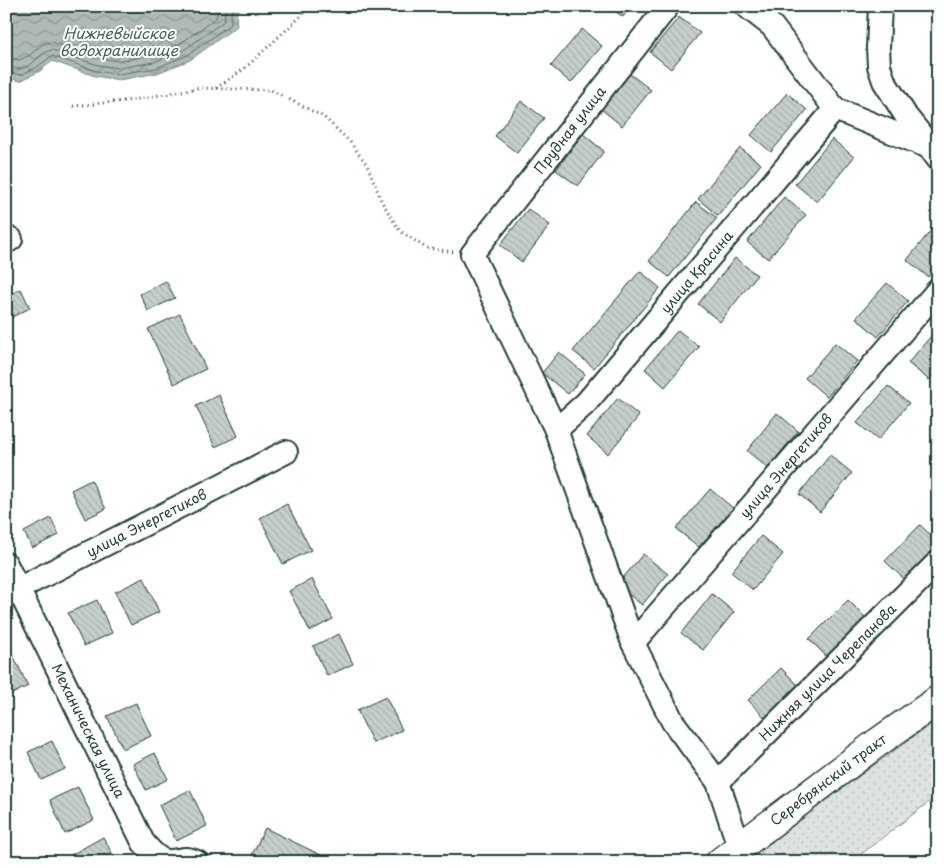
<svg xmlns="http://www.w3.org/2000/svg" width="944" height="868" font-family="'Playpen Sans',sans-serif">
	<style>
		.grass { fill: url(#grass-dots); stroke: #7e908b }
		.water { fill: url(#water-waves); stroke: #758883 }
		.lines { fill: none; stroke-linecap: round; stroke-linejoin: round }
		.shore { stroke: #596f68; stroke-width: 1 }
		.building { fill: url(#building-back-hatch); stroke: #1f3d34 }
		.minor-casing { stroke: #1f3d34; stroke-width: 26 }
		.major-casing { stroke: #1f3d34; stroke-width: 31 }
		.path { stroke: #1f3d34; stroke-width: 3; stroke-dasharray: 1 4; stroke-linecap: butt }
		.minor { stroke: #fff; stroke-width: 22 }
		.major { stroke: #fff; stroke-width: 28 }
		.labels { text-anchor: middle; stroke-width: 4; stroke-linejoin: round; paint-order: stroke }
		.street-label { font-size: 14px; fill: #1f3d34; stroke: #fff }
		.water-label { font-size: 15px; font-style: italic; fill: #4a625b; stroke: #fff }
	</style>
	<defs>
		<pattern id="grass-dots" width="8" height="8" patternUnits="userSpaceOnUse" patternTransform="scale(1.25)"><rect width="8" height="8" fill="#dee3e2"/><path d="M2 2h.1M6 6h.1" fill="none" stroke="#bec4c2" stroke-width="1.8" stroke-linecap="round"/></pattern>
		<pattern id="water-waves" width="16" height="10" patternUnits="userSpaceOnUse" patternTransform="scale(1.25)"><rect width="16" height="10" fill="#afbab7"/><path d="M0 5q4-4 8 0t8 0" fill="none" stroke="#8e9896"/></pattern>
		<pattern id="building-back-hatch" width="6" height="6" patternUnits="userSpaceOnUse" patternTransform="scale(1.25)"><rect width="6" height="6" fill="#c7cfcc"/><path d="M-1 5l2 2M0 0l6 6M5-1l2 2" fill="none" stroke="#aab3b0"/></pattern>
	</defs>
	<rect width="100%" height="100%" fill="#fff"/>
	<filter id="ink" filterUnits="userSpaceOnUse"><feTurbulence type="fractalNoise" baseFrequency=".02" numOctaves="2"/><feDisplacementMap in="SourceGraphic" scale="10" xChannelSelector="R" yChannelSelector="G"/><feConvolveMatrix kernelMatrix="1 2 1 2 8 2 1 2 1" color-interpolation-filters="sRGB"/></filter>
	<g filter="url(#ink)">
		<path class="grass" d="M938,719V795L851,862H759C759,851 764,846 772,839Z"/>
		<polygon class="water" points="6,6 241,6 236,15 237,26 190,60 157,73 119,80 95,76 52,61 40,71 20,81 6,77"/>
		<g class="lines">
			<g class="shore">
				<polyline points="6,58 19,60 30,55 43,44 52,42 99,58 118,61 152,55 181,43 216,18 219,6"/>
				<path d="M6,66C10,66 15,69 19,69C32,68 40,52 52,50L98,65L119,68L154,62L184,50L224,21L225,12L228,6"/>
				<polyline points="6,72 21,75 37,67 52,56 96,71 119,74 156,68 188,55 231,24 231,14 235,6"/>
			</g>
		</g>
		<g class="building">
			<polygon points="608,6 631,6 623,17"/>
			<polygon points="679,17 700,33 671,69 650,52"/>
			<polygon points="582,29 602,46 571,83 551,66"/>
			<polygon points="630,74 651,90 622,126 601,109"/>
			<polygon points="787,93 807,110 771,152 751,135"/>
			<polygon points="521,101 544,118 517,153 495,136"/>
			<polygon points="583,134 604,151 578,186 556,170"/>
			<polygon points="832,139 854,157 817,202 795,184"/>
			<polygon points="740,148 761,164 718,216 698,199"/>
			<polygon points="784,197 806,215 768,259 747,242"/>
			<polygon points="696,202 717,218 669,277 649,261"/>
			<polygon points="528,209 550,225 522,262 500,245"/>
			<polygon points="937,223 938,264 928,277 907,260"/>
			<polygon points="735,258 757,275 720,322 698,304"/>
			<polygon points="640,271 660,288 594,368 573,351"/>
			<polygon points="166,281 175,298 148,311 140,294"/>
			<polygon points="887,283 908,301 878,337 856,318"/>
			<polygon points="21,289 30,308 6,320 6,296"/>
			<polygon points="180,314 206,369 174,384 148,329"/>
			<polygon points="938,328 938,370 929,380 908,363"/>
			<polygon points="678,330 699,347 665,387 645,369"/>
			<polygon points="835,343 857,361 827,397 805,378"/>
			<polygon points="559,352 585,374 568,394 542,373"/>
			<polygon points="888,386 909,403 878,440 857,423"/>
			<polygon points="219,395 238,436 215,447 196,406"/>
			<polygon points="618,398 639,416 608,454 587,436"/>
			<polygon points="777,413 798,431 768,468 747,451"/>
			<polygon points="830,455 852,473 820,512 799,494"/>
			<polygon points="91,480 106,509 85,519 71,490"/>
			<polygon points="710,489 733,508 699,547 676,529"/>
			<polygon points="287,504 311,550 283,564 260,518"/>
			<polygon points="51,518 59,535 32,548 24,532"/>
			<polygon points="920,525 938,542 938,546 905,580 885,561"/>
			<polygon points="761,536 783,554 753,590 731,572"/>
			<polygon points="643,554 668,574 642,605 617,585"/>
			<polygon points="144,578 159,612 131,625 115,592"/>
			<polygon points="312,579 333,619 310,631 289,591"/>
			<polygon points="712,594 734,612 703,650 681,633"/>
			<polygon points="97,600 112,633 84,646 68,613"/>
			<polygon points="848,600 867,619 828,658 809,639"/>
			<polygon points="339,634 353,664 327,676 313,646"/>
			<polygon points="7,643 28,686 6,697 6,644"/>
			<polygon points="781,668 800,687 767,720 748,700"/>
			<polygon points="386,697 402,730 373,743 357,710"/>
			<polygon points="136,703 151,736 123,749 107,716"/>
			<polygon points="52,741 65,769 41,780 28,752"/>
			<polygon points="155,753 168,779 146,790 133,764"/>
			<polygon points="78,787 94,820 65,834 50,800"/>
			<polygon points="190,790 207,826 176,841 159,805"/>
			<polygon points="265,828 335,862 260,862 251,857"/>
			<polygon points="103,837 117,862 75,862 71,855"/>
		</g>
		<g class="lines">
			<g class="minor-casing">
				<g id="minor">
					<polyline points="668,6 472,254 556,430 633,643 673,722 718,782 739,847"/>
					<polyline points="746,6 772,26 835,109 929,147 938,159"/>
					<polyline points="880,6 878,48 879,66 884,81 906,116 930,146"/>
					<polyline points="6,242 11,239"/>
					<path id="s1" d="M556,430L586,403L835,109"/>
					<path id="s2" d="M6,564L143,842C149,849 158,861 169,861C182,861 183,856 197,862"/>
					<path id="s3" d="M6,595L286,452"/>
					<path id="s4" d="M633,643L938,290"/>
					<path id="s5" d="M718,782L938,562"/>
				</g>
			</g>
			<g class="major-casing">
				<g id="major">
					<path id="s6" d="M720,862L877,743L938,700"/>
				</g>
			</g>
			<g class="path">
				<polyline points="216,88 244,69 312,6"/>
				<polyline points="73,106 133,100 198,88 271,90 324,117 350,142 367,165 382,202 400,231 426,248 454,252"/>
			</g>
			<use href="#minor" class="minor"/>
			<use href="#major" class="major"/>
		</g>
	</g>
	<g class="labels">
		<g class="street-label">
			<text transform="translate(570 130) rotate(-52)" y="5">Прудная улица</text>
			<text dy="5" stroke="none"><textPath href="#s1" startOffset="212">улица Красина</textPath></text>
			<text dy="5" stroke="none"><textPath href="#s4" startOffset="234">улица Энергетиков</textPath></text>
			<text dy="5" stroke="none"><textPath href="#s3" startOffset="158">улица Энергетиков</textPath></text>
			<text dy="5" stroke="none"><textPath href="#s5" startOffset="155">Нижняя улица Черепанова</textPath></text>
			<text dy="5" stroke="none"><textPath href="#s2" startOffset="186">Механическая улица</textPath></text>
			<text dy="5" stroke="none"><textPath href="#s6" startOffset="136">Серебрянский тракт</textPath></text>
		</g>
		<g class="water-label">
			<text x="119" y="39">Нижневыйское<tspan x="119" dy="17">водохранилище</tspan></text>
		</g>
	</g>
	<rect width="944" height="868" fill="none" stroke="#fff" stroke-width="25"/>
	<rect x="12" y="12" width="919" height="843" fill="none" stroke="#1f3d34" stroke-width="2" filter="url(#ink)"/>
</svg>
